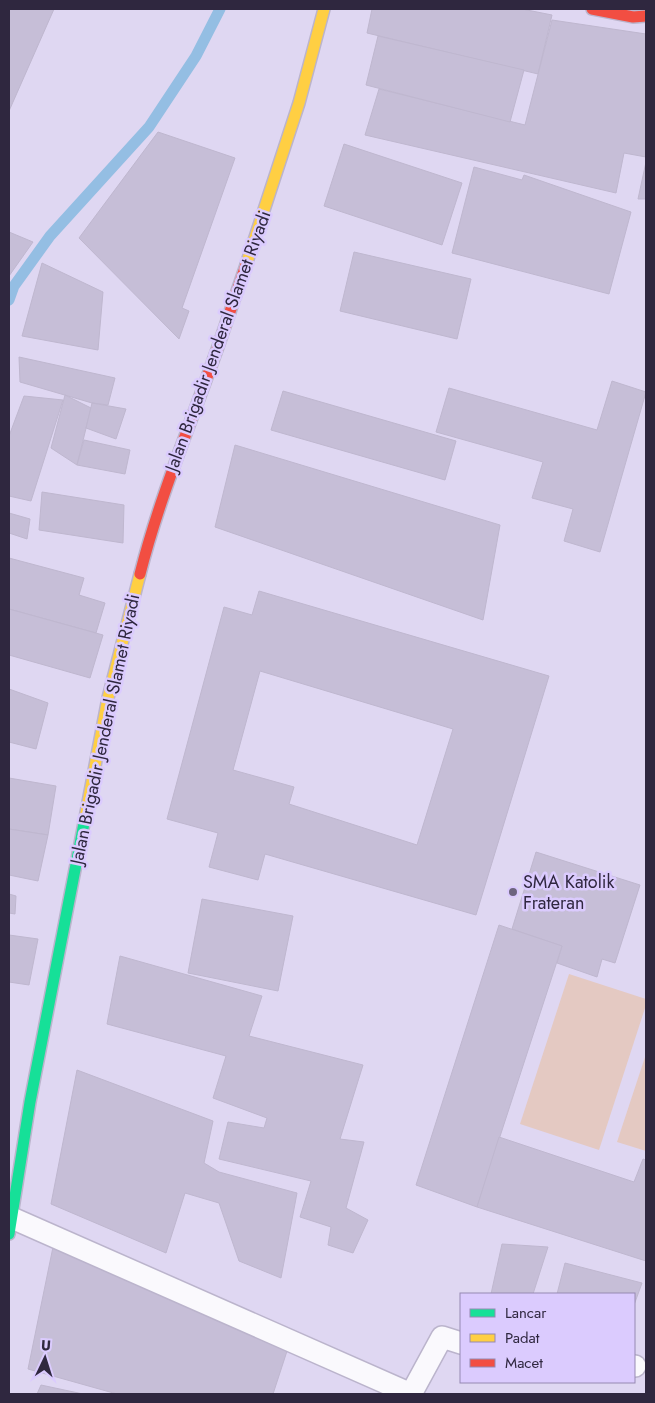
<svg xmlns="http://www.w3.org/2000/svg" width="655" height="1403" font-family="Jost,sans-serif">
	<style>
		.green { fill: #e4c9c2 }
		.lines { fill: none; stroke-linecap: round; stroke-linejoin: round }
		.stream { stroke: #94bee3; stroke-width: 11 }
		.building { fill: #c6bed7; stroke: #bfb7cf; fill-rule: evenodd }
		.lane-casing { stroke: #bbb4cc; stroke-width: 24 }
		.fast-casing { stroke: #bbb4cc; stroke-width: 14 }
		.slow-casing { stroke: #bbb4cc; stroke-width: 14 }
		.jam-casing { stroke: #bbb4cc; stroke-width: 14 }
		.lane { stroke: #faf9fd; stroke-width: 21 }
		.fast { stroke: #16e098; stroke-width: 11 }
		.slow { stroke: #ffcf43; stroke-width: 11 }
		.jam { stroke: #f24e42; stroke-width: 11 }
		.poi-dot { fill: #6d657e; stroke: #dbcbfe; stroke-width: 2 }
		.labels { text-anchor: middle; stroke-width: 5; stroke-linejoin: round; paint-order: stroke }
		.street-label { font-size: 18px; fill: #2f273f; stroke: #dbcbfe }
		.poi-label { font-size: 18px; fill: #2f273f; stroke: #dbcbfe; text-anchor: start }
	</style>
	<rect width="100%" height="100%" fill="#dfd7f2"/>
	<g class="green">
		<polygon points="569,974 646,999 646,1005 599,1150 520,1124"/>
		<polygon points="646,1054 646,1151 617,1142"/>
	</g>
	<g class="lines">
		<polyline class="stream" points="9,300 14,286 50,236 149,127 196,56 220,9"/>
	</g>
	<g class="building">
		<polygon points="10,9 54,9 9,111 9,11"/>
		<polygon points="372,9 522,9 552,15 538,74 367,33"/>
		<polygon points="552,20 646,34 646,157 624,153 616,193 365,135 379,89 525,125"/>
		<polygon points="378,36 524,70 510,122 366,85"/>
		<polygon points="158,132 235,158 182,308 189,311 179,339 79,238"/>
		<polygon points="344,144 462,183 442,245 324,206"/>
		<polygon points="646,162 646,199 638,199"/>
		<polygon points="474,167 522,180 524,175 631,212 609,294 452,253"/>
		<polygon points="9,232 33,242 9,276"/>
		<polygon points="354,252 471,279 457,339 340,311"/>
		<polygon points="42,263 103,292 98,350 22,336"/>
		<polygon points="19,357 115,378 108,405 92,403 20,382"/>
		<polygon points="612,381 646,392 600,552 564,541 573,509 532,498 543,462 436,432 449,388 597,430"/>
		<polygon points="283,391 456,441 445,480 271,430"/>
		<polygon points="65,395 91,408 77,465 51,448"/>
		<polygon points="24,396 63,400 31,501 9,496 9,436"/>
		<polygon points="92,403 126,409 116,439 86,428"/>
		<polygon points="84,440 130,450 125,474 77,465"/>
		<polygon points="235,445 500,525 483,620 215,527"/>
		<polygon points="42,492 124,505 123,543 39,530"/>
		<polygon points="9,513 30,519 27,539 9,533"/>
		<polygon points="9,558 84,578 79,595 105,603 96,633 9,609"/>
		<path d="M259,591L549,676L476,915L265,854L258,880L209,867L218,833L167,819L224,607L252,615ZM260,671L453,729L417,845L289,804L294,787L233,770Z"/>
		<polygon points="9,609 103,635 90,678 9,655"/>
		<polygon points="9,689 48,703 36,749 9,742"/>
		<polygon points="9,778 56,786 48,835 9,829"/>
		<polygon points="9,829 48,835 38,881 9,875"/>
		<polygon points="536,852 640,885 615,963 602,959 597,977 557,963 562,946 512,929"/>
		<polygon points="9,894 16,896 15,914 9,913"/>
		<polygon points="202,899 293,916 278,991 188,973"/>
		<polygon points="499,925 562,946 477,1207 416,1185"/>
		<polygon points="9,935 38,939 29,985 9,982"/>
		<polygon points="120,956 262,996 249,1036 363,1065 340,1139 364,1142 346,1208 368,1220 353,1253 328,1245 331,1227 300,1217 311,1181 219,1159 228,1122 264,1128 267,1118 213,1098 226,1056 107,1024"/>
		<polygon points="77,1070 213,1121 204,1163 219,1172 297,1193 281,1278 239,1261 219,1203 185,1193 166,1253 51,1204"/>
		<polygon points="499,1137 634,1182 643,1159 646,1160 646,1261 477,1207"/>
		<polygon points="502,1244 548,1247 533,1294 491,1294"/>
		<polygon points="53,1247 289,1345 273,1394 117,1394 28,1369"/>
		<polygon points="565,1263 642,1283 634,1305 634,1294 557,1294"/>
		<polygon points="41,1385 83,1394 37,1394"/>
	</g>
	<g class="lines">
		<g class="lane-casing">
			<g id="lane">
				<polyline points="12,1218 411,1394"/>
				<polyline points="634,1366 635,1366"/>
				<polyline points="411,1394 442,1337 461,1343"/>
			</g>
		</g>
		<g class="fast-casing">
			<polyline id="fast" points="9,1234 30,1102 85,818"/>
		</g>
		<g class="slow-casing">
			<g id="slow">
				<polyline points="246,265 299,103 324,9"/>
				<polyline points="85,818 108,698 140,574"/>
			</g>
		</g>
		<g class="jam-casing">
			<g id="jam">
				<polyline points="592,9 633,17 646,16"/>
				<path d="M140,574C160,495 192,421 219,344C228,318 237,291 246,265"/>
			</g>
		</g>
		<use href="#lane" class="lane"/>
		<use href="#fast" class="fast"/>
		<use href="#slow" class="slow"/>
		<use href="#jam" class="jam"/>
	</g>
	<circle class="poi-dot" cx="513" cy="892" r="5"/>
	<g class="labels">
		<g class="street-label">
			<text transform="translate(218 341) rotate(-70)" y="6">Jalan Brigadir Jenderal Slamet Riyadi</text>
			<text transform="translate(105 729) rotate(-78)" y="6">Jalan Brigadir Jenderal Slamet Riyadi</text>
		</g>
		<g class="poi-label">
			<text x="523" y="888">SMA Katolik<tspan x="523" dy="21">Frateran</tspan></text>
		</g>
	</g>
	<rect width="655" height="1403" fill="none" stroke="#2f273f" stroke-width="20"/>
	<rect x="460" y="1293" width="175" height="90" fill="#dbcbfe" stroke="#9689b2"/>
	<rect x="470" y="1309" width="25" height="8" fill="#16e098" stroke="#9689b2"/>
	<text x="505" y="1318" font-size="15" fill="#2f273f">Lancar</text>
	<rect x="470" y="1334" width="25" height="8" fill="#ffcf43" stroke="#9689b2"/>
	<text x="505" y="1343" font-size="15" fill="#2f273f">Padat</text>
	<rect x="470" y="1359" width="25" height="8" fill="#f24e42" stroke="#9689b2"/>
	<text x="505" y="1368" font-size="15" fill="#2f273f">Macet</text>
	<g transform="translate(45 1358) rotate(4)" stroke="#dbcbfe" stroke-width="4" paint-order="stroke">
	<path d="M0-4L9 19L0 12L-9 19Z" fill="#2f273f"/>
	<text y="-8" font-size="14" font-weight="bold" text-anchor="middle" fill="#2f273f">U</text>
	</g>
</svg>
